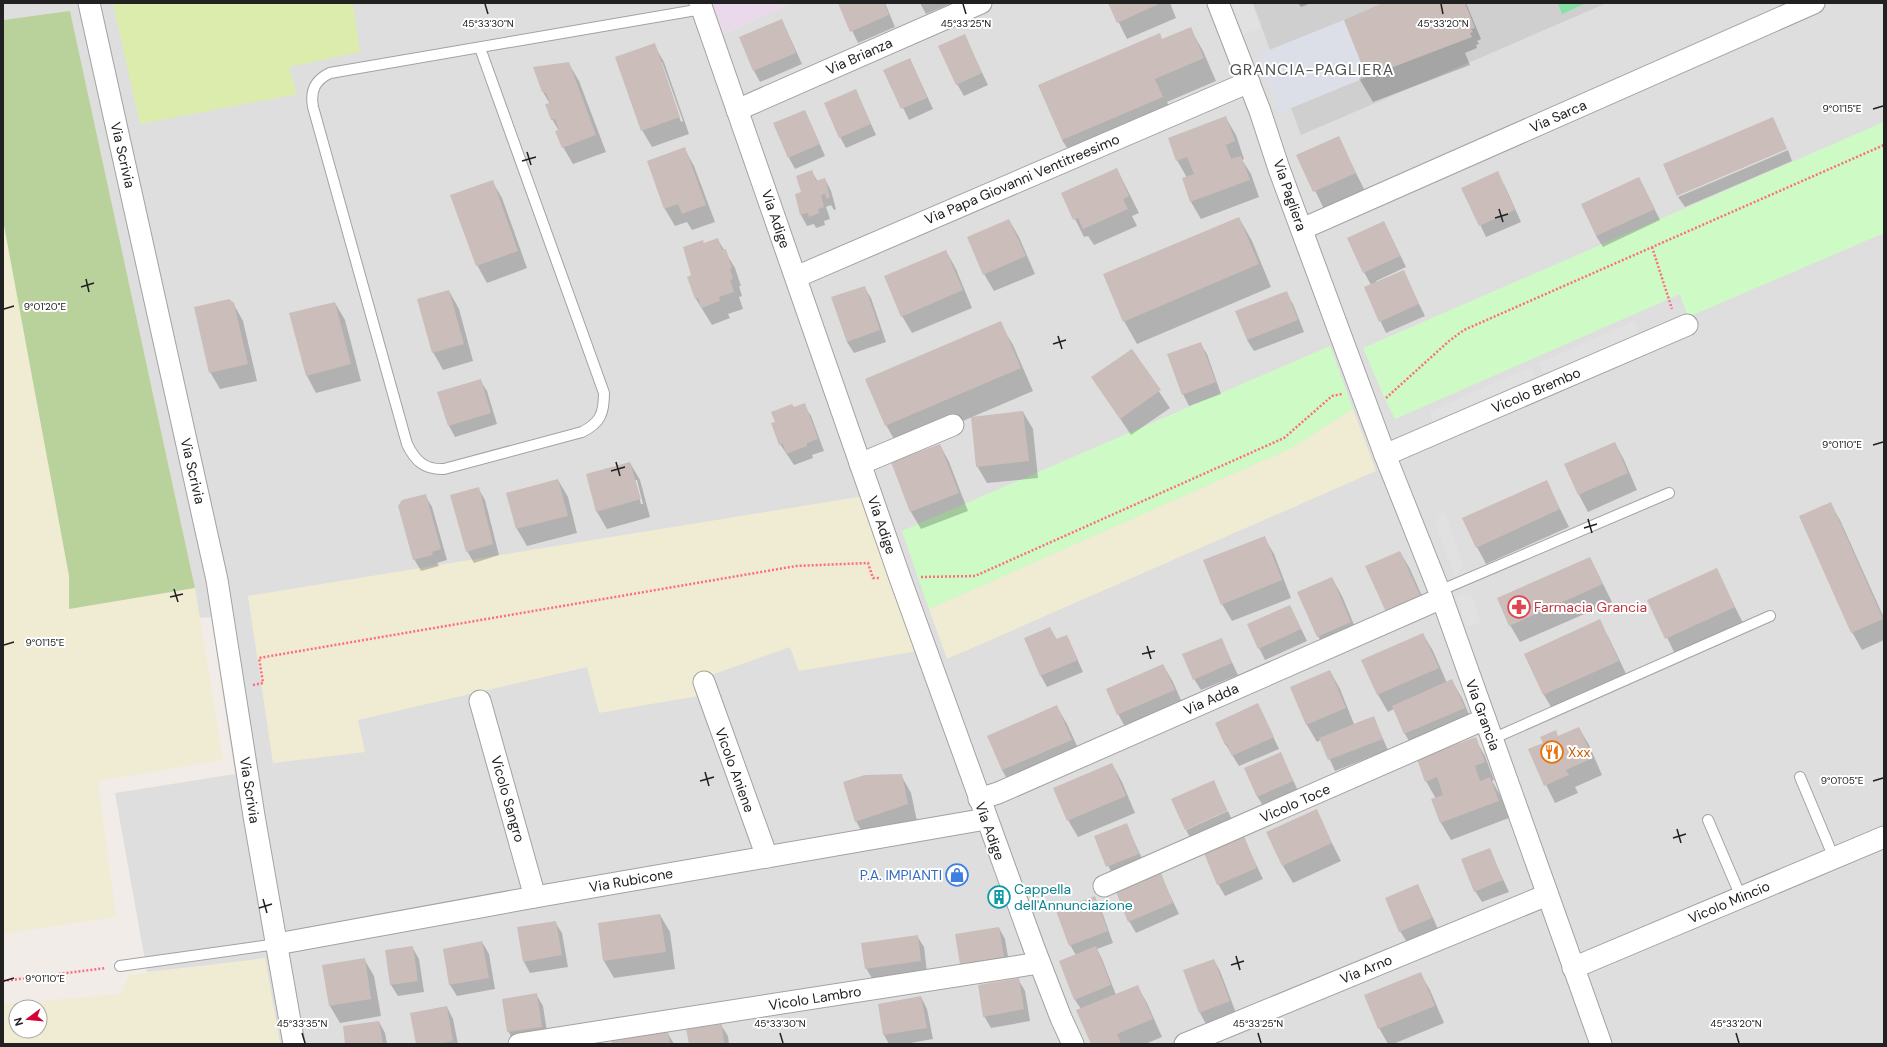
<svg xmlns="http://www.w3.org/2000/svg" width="1887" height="1047" font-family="'DM Sans',sans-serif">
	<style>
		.residential { fill: #dfdede }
		.industrial { fill: #ead9eb }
		.religious { fill: #cfcfcf }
		.farmland { fill: #f0ebd3; fill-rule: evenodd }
		.grass { fill: #dcecad }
		.forest { fill: #b9d29b }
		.park { fill: #cefbc5 }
		.pitch { fill: #84e2a6 }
		.parking { fill: #e1e1e1 }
		.plaza { fill: #dcdfe8 }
		.shadow { fill: #0003; fill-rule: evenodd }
		.building { fill: #cabdba }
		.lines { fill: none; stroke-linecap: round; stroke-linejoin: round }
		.lane-casing { stroke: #a2a2a2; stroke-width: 12 }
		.street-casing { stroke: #a2a2a2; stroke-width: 23 }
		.path { stroke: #fe6c82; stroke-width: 2.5; stroke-dasharray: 2 2; stroke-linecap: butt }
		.lane { stroke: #fff; stroke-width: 10 }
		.street { stroke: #fff; stroke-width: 21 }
		.ticks { fill: none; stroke: #212121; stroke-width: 1.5 }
		.labels { text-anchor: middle; stroke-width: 4; stroke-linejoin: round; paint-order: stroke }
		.street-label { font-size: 14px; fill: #212121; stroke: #fff }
		.health-label { font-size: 14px; fill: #be3a42; stroke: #fff; text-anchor: start }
		.food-label { font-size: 14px; fill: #c56008; stroke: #fff; text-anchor: start }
		.shop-label { font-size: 14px; fill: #366cbe; stroke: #fff; text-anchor: end }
		.culture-label { font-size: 14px; fill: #0d838f; stroke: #fff; text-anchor: start }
		.quarter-label { font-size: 16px; letter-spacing: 1px; fill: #545454; stroke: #fff }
		.ticks-label { font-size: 10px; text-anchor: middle; fill: #212121; stroke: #fff; stroke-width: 4; stroke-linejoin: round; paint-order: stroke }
	</style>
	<rect width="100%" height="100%" fill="#f2ece8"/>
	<g class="residential">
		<polygon points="3,3 697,3 1071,1044 280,1044 265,959 147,972 115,793 235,774 211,617 199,618 195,588 70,12 3,20"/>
		<polygon points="791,3 1215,3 1597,1044 1076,1044 716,37"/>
		<polygon points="1224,3 1884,3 1884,1044 1605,1044"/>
	</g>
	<polygon class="industrial" points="704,3 791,3 716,37"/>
	<polygon class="religious" points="1253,3 1607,3 1301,135 1291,108 1359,80 1344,20 1270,50"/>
	<g class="farmland">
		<polygon points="3,220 69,576 69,609 195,588 223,760 98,781 116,917 3,934"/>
		<polygon points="1353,409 1376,471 947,659 929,609 1289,449"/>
		<polygon points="864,496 918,651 799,671 790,647 694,681 698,696 599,713 587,667 358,720 365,752 273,763 248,596"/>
		<path d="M265,958L280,1044H3V1004L121,994L129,975ZM16,1007H40V1031H16Z"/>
	</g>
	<polygon class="grass" points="113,3 353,3 360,52 289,67 297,94 140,124"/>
	<polygon class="forest" points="70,11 195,588 69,609 69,576 3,220 3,20"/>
	<g class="park">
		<polygon points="1884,122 1884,233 1688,317 1680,294 1395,419 1385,399 1363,348"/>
		<polygon points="1330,346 1353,409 1289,449 929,609 902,531"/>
	</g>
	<polygon class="pitch" points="1558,3 1586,3 1562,14"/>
	<g class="parking">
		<polygon points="1232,3 1251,3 1261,28 1243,34"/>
		<polygon points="1634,321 1640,335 1546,377 1539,363"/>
		<polygon points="1531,367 1537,380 1435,425 1429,412"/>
		<polygon points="1444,510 1463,566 1455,577 1435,523"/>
		<polygon points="1470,592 1481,622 1467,627 1456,597"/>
	</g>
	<polygon class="plaza" points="1344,20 1364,70 1359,80 1279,113 1257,55"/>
	<g class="shadow">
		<polygon points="839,3 885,3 895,27 858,43"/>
		<polygon points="920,3 952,3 926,14"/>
		<polygon points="1109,3 1170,3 1176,18 1127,39"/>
		<polygon points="1298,3 1311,3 1301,7"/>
		<polygon points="1385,3 1466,3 1481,39 1477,41 1479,44 1476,45 1477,48 1465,53 1470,65 1373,102 1360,80 1365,70"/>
		<polygon points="782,20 802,64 760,82 754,71"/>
		<polygon points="1190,28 1203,51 1216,81 1167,102 1175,120 1076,162 1062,140 1162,40"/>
		<polygon points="964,35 988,85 964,96 957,84"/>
		<path d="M654,45L664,62L689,134L652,147L642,130ZM660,62H662L683,121L681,122Z"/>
		<polygon points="910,59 933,109 909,120 885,71"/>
		<polygon points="569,64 579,81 606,152 573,164 563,147 559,131 552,119 550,104 543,92"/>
		<polygon points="856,91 876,135 846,148 840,137"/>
		<polygon points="805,111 825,156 795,169 789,158"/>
		<polygon points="1226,118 1236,135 1244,159 1242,160 1251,174 1259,197 1201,219 1191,202 1183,179 1187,178 1177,160"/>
		<polygon points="1338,137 1365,191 1324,209 1298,156"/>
		<polygon points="684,148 694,166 715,222 692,230 687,222 675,226 665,209 648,162"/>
		<polygon points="1788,150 1792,161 1685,207 1678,197"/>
		<polygon points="1117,169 1139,213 1132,216 1137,226 1094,245 1088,236 1084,237 1062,193"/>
		<polygon points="812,172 818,182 825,179 831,191 836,209 834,210 831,205 826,207 830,219 824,221 825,225 816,228 814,224 807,226 801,215 796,195 802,193"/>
		<polygon points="1639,178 1660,220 1603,247 1596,236"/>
		<polygon points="492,181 502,198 527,268 487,283 477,265"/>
		<polygon points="1504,184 1521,222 1486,237 1463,189"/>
		<polygon points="1239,218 1252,241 1271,287 1137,344 1124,321"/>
		<polygon points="1009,220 1019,237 1035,274 994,291 984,274"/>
		<polygon points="1384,222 1406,267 1376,281 1377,283 1403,271 1425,316 1386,333 1365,288 1371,285 1364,272"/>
		<polygon points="718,240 735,268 741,286 739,286 742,296 739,297 743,309 728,314 730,318 712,325 696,299 692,276 704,244"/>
		<polygon points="946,251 956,269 972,308 912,333 902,316"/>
		<polygon points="864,287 871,298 886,342 854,353 847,342 832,298"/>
		<polygon points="449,291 459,309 473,361 443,370 433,352"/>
		<polygon points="1286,293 1293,304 1304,332 1254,351 1247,340"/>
		<polygon points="233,303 243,321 257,381 220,389 210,372"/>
		<polygon points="335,303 345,320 361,381 316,393 307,376"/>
		<polygon points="1000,323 1013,345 1033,391 899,448 886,425"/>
		<polygon points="1200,343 1207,354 1221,394 1189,406 1183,394"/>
		<polygon points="1131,350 1170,408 1131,435 1093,378"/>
		<polygon points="480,380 487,391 497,424 455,437 449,426"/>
		<polygon points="804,405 811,416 824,451 812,455 813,458 794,465 780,444 794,408"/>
		<polygon points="1023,412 1033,429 1038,478 987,483 977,466"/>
		<polygon points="1615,443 1624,460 1637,490 1588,512 1579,495"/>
		<polygon points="940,445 949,462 968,511 921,529 911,512 893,463"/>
		<path d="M630,463L640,480L650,517L607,529L597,512ZM635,480H637L643,504H641Z"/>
		<polygon points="558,480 568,497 577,533 527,546 517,529 507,493"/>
		<polygon points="1546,481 1569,527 1486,564 1477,547"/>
		<polygon points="478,488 485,500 499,555 474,563 467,551"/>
		<polygon points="425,495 432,507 447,560 437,563 439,566 421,571 414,559"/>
		<polygon points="1830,503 1840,520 1884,618 1884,640 1862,650 1852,632 1800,517"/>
		<polygon points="1264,537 1274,554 1291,598 1232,621 1222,604"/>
		<polygon points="1400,552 1410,569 1430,614 1397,629"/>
		<polygon points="1590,558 1612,602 1520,642 1510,625"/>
		<polygon points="1716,569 1744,625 1676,656 1649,600"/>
		<polygon points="1332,578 1342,596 1360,639 1328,653 1318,636"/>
		<polygon points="1290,606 1307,641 1265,660 1259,648"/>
		<polygon points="1599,621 1609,638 1628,678 1554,712 1544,695 1525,654"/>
		<polygon points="1050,628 1057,640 1067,636 1083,672 1047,687 1041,676"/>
		<polygon points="1423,634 1433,651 1447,683 1452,681 1462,698 1474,726 1415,751 1405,734 1394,709 1388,712 1378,695 1363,661"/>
		<polygon points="1221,639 1238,675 1201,690 1194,679"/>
		<polygon points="1163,665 1173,682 1184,707 1128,732 1118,714"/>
		<polygon points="1330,671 1340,689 1354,724 1373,717 1388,750 1335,771 1321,740 1317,742 1307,725 1291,687"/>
		<polygon points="1258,705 1279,749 1239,766 1226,745 1216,723"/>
		<polygon points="1057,707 1067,724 1082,757 1012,787 1002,770 988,736"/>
		<polygon points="1579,728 1589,745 1602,775 1575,787 1578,793 1555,803 1529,750"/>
		<polygon points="1475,739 1485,756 1494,780 1492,781 1500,795 1509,818 1451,840 1441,823 1432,800 1436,799 1426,781"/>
		<polygon points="1281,754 1299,793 1264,807 1257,796"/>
		<polygon points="1112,764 1122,782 1135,813 1078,837 1068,820"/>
		<polygon points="901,775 911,793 917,821 866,839 856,821"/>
		<polygon points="1213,781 1227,810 1185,828"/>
		<polygon points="1228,811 1233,822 1192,841 1186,830"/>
		<polygon points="1316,811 1341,861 1293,883 1283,866"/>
		<polygon points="1126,824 1145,865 1114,878 1095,837"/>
		<polygon points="1243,837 1263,879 1225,896 1218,884"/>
		<polygon points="1489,849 1509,892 1482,902 1475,891"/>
		<polygon points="1160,874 1179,914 1136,933 1129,921"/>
		<polygon points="1418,885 1438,929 1407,942 1400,931"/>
		<polygon points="1001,891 1007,903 1001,907 997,902"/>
		<polygon points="1094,898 1101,909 1113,943 1097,949 1102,959 1116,995 1137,986 1147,1003 1162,1037 1145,1044 1092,1044 1081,1009 1075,1000 1076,955 1070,945"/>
		<polygon points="660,915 670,932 675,969 614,978 604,961"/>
		<polygon points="555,922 562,933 568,967 530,973 524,962"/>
		<polygon points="999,928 1005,939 1010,968 968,975 961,964 956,935"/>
		<polygon points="917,936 924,947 927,972 873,980 866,968"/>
		<polygon points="482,942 489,954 495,989 457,996 450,985 444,950"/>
		<polygon points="412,947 419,959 424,992 398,996 391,985 386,951"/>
		<polygon points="364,959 374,976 381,1016 340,1023 330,1006 323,966"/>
		<polygon points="1214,960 1220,971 1236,1013 1206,1024 1200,1013"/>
		<polygon points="1420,973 1430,990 1444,1023 1393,1044 1388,1044 1379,1028"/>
		<polygon points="1018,979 1025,991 1030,1021 991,1028 984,1016"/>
		<polygon points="536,994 543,1006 548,1038 515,1043 508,1031"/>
		<polygon points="921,997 927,1009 933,1039 905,1044 889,1044 884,1035 879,1005"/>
		<polygon points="447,1007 453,1019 458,1044 417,1044"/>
		<polygon points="379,1022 385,1033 387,1044 346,1044"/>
		<polygon points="721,1025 728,1036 729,1044 690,1044"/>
		<polygon points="667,1032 674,1044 613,1044"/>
	</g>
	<g class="building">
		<polygon points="838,3 884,3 889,15 850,32"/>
		<polygon points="1108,3 1161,3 1117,23"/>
		<polygon points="1383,3 1465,3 1475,28 1471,29 1473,32 1470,33 1472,37 1359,80 1364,70 1344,20"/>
		<polygon points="782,19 796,53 753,71 739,37"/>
		<polygon points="1191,27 1204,58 1155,79 1163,97 1062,140 1038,85 1160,33 1162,39"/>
		<polygon points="965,34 982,73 956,85 938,46"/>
		<polygon points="655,43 680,117 641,131 615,57"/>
		<polygon points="910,58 927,98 901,109 883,70"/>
		<polygon points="569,62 596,135 562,148 555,131 559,130 555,119 551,120 545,104 550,103 546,93 542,92 533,67"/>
		<polygon points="856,89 871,124 839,138 824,103"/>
		<polygon points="805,110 820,144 788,158 773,123"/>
		<polygon points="1226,116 1235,141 1226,145 1231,159 1241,156 1250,180 1190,202 1182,178 1194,174 1187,157 1176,161 1168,138"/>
		<polygon points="1773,117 1787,149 1677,196 1663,164"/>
		<polygon points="1339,136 1356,173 1313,192 1296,155"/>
		<polygon points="685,147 706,205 682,214 678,204 664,209 647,161"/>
		<polygon points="1117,168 1129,196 1123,199 1128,209 1083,229 1078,218 1073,220 1061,193"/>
		<polygon points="812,170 816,181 825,178 830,197 826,199 825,194 821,195 824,207 818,209 819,213 809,217 808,213 800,215 795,194 801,192 796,176"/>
		<polygon points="1498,171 1515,210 1479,226 1461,188"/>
		<polygon points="1639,177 1655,209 1596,236 1581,204"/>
		<polygon points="493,180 518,251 476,266 450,195"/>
		<polygon points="1239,217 1259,264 1123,322 1103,274"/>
		<polygon points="1009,219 1026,256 983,275 967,237"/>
		<polygon points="1384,221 1400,256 1363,273 1347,238"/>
		<polygon points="718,238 722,250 726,249 732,268 730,269 733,279 730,280 734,292 719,297 720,301 701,308 698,298 695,299 687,277 691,275 683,247 703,240 704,243"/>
		<polygon points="946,250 963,290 901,317 884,276"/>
		<polygon points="1404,270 1419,304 1379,322 1364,287"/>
		<polygon points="865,286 880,330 847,342 831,297"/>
		<polygon points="449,290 464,344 432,353 417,299"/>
		<polygon points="1287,291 1298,320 1247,340 1235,311"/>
		<polygon points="229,299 234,303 248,364 209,373 194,307"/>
		<polygon points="335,302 351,364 306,376 289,313"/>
		<polygon points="1001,321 1021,368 885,426 865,379"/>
		<polygon points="1201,342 1216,382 1182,395 1167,354"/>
		<polygon points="1132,349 1161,390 1120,419 1091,377"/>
		<polygon points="481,379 491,413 448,426 437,392"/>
		<polygon points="805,403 818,439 807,443 807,446 786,454 783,444 779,445 771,423 775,422 771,412 792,404 794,407"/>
		<polygon points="1023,411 1029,461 976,467 971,417"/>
		<polygon points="1615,442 1628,473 1578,495 1564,464"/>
		<polygon points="940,444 959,493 910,512 891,462"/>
		<polygon points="630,462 641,499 596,512 586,474"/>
		<polygon points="558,479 568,516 516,529 506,493"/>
		<polygon points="1547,480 1560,509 1476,548 1462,518"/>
		<polygon points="479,487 493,544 466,552 450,495"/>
		<polygon points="426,494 441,549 432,552 433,555 413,560 398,506 402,500"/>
		<polygon points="1831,502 1883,619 1851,633 1799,516"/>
		<polygon points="1265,536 1282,580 1221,605 1203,560"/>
		<polygon points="1400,551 1421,597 1386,612 1365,566"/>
		<polygon points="1590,557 1603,584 1509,626 1497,598"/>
		<polygon points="1717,568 1735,607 1665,639 1647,600"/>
		<polygon points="1332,577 1351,622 1317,637 1297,592"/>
		<polygon points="1290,605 1301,629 1258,649 1247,624"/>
		<polygon points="1600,619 1619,661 1543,695 1524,654"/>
		<polygon points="1050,627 1056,639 1067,635 1078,660 1040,676 1024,638"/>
		<polygon points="1423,633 1439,668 1377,695 1361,660"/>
		<polygon points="1222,638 1232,663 1193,680 1182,654"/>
		<polygon points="1163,664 1175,690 1117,715 1106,689"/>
		<polygon points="1330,670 1346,708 1306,725 1290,687"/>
		<polygon points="1452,679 1465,708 1404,734 1392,706"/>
		<polygon points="1258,703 1274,737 1232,756 1227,744 1225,745 1215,723"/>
		<polygon points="1057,705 1072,740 1002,770 987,736"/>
		<polygon points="1374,716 1383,739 1328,760 1319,738"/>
		<polygon points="1579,727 1593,758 1566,770 1569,775 1544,786 1528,749 1543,743 1540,737 1556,730 1558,736"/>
		<polygon points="1476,737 1485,762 1475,766 1480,781 1490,777 1499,801 1440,823 1431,799 1443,795 1437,777 1425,782 1417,759"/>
		<polygon points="1281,752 1293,781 1257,797 1244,768"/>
		<polygon points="1112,763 1126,796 1067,821 1053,788"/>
		<polygon points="902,774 908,804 855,822 843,782 865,775"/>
		<polygon points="1214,780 1227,811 1185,830 1171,799"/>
		<polygon points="1317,809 1332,843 1282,866 1266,832"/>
		<polygon points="1127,823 1139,854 1106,867 1094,836"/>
		<polygon points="1244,836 1257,868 1217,885 1204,853"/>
		<polygon points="1490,848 1503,880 1474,892 1461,859"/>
		<polygon points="1161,873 1173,903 1128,922 1116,892"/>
		<polygon points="1418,884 1432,918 1399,932 1385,898"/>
		<polygon points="1001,890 1005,897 997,902 993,896"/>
		<polygon points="1095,896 1108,931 1069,946 1056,911"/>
		<polygon points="660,914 666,952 603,961 598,923"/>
		<polygon points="556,921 562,955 523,962 517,927"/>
		<polygon points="999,927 1004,957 960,964 955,934"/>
		<polygon points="918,935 921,961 865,969 861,943"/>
		<polygon points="482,941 489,978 449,985 443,949"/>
		<polygon points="413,946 418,981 390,985 385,950"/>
		<polygon points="1096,946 1111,985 1074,1000 1059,961"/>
		<polygon points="365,958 371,999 329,1006 322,965"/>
		<polygon points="1214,959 1230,1001 1199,1013 1183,970"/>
		<polygon points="1421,972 1435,1006 1378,1029 1364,995"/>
		<polygon points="1019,978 1024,1009 983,1017 978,985"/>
		<polygon points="1138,985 1153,1019 1117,1034 1121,1044 1091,1044 1076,1010"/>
		<polygon points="537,993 542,1027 507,1032 502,999"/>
		<polygon points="921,996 927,1028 883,1035 878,1004"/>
		<polygon points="447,1006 453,1041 438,1044 416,1044 410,1013"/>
		<polygon points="379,1021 383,1044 345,1044 343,1026"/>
		<polygon points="722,1024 724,1044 689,1044 686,1029"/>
		<polygon points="668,1031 670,1044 612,1044 611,1040"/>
	</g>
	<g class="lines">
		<g class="lane-casing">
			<g id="lane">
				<path d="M480,48L604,393C604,414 600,423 582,432L444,469C425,470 415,461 407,444L313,107C310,91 315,80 330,73L702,9"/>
				<polyline points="1439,591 1669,493"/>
				<polyline points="1492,739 1770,616"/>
				<polyline points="1800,777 1834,858"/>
				<polyline points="1708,820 1741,897"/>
				<polyline points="120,966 277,944"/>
			</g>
		</g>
		<g class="street-casing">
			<g id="street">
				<polyline points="89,3 217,580 254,816 294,1044"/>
				<polyline points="700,3 900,578 1034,948 1061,1018 1073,1044"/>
				<polyline points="1218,3 1260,111 1279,169 1385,455 1442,598 1601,1044"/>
				<polyline points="737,110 981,3"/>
				<polyline points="1302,229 1814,3"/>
				<polyline points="796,277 1249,82"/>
				<polyline points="1385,455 1687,325"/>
				<polyline points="860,464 953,425"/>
				<polyline points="704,682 767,857"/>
				<polyline points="480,701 535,897"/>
				<polyline points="979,799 998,793 1442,598"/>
				<polyline points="1104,886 1485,719"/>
				<polyline points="277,944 535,897 986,819"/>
				<polyline points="1573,968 1884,837"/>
				<polyline points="519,1044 1039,963"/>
				<polyline points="1185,1044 1547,895"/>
			</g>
		</g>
		<g class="path">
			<polyline points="1652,247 1672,309"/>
			<polyline points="1386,398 1449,341 1464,330 1884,145"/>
			<polyline points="921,577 975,576 1284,438 1332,396 1342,394"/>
			<polyline points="253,685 263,683 259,658 796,566 868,563 873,578 879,578"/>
			<polyline points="3,981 106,968"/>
		</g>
		<use href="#lane" class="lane"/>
		<use href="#street" class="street"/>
	</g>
	<path class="ticks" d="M485,4L488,14M963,4L966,14M1441,4L1443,14M1873,109L1883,106M527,152L531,165M522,161L536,157M1499,209L1503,222M1495,218L1508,214M86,279L89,292M81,287L94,283M4,309L14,306M1058,336L1062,349M1053,344L1066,340M1873,445L1883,442M616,462L620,476M611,471L625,467M1588,519L1592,533M1584,528L1597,524M174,589L178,602M170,597L183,594M4,645L14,642M1147,646L1151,659M1142,654L1155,651M705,772L709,786M700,781L714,777M1873,781L1883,778M1677,829L1681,843M1673,838L1686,834M263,899L267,913M259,908L272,904M1236,956L1240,970M1231,965L1244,961M4,981L14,978M302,1033L305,1043M780,1033L783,1043M1258,1033L1261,1043M1736,1033L1739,1043"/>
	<defs>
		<g id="pharmacy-ring" transform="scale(1.15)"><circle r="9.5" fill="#fff" stroke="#e0444e" stroke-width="1.5"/><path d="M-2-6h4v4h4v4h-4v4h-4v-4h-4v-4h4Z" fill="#e0444e"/></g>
		<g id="restaurant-ring" transform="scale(1.15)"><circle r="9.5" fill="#fff" stroke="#e8710a" stroke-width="1.5"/><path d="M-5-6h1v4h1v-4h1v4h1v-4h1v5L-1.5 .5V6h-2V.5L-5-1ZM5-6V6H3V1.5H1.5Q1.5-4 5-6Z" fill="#e8710a"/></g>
		<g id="shop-ring" transform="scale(1.15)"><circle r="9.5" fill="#fff" stroke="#3f7fe0" stroke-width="1.5"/><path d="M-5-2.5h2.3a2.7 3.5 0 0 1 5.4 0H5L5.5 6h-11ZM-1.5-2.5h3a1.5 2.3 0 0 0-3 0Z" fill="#3f7fe0"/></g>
		<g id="building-ring" transform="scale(1.15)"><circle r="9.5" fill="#fff" stroke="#0f9aa8" stroke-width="1.5"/><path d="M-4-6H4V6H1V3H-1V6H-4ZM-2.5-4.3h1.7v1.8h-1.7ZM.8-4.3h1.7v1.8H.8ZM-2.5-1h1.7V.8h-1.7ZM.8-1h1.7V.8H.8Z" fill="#0f9aa8"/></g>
	</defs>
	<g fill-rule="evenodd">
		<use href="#pharmacy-ring" x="1519" y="607"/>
		<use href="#restaurant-ring" x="1552" y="752"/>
		<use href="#shop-ring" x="957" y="875"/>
		<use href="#building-ring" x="999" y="897"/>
	</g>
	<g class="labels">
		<g class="street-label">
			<text transform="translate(859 56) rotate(-24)" y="5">Via Brianza</text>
			<text transform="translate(1558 116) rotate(-24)" y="5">Via Sarca</text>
			<text transform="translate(123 155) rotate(77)" y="5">Via Scrivia</text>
			<text transform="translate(1022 179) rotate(-23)" y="5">Via Papa Giovanni Ventitreesimo</text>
			<text transform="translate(1290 195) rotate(71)" y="5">Via Pagliera</text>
			<text transform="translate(776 219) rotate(71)" y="5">Via Adige</text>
			<text transform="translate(1536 390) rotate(-23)" y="5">Vicolo Brembo</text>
			<text transform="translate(193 471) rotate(77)" y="5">Via Scrivia</text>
			<text transform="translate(882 525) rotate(71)" y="5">Via Adige</text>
			<text transform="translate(1211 699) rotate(-24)" y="5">Via Adda</text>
			<text transform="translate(1483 715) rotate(70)" y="5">Via Grancia</text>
			<text transform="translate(735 770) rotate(70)" y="5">Vicolo Aniene</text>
			<text transform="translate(250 790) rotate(81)" y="5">Via Scrivia</text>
			<text transform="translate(508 799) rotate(74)" y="5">Vicolo Sangro</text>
			<text transform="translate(1295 803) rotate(-24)" y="5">Vicolo Toce</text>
			<text transform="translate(990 831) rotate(70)" y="5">Via Adige</text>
			<text transform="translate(631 880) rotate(-10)" y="5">Via Rubicone</text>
			<text transform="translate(1729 902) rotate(-23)" y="5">Vicolo Mincio</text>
			<text transform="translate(1366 969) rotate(-22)" y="5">Via Arno</text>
			<text transform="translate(815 998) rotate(-9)" y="5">Vicolo Lambro</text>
		</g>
		<g class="health-label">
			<text x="1534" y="612">Farmacia Grancia</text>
		</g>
		<g class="food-label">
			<text x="1568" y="757">Xxx</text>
		</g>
		<g class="shop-label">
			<text x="942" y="880">P.A. IMPIANTI</text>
		</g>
		<g class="culture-label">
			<text x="1014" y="894">Cappella<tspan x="1014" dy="16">dell'Annunciazione</tspan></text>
		</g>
		<g class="quarter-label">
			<text x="1312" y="75">GRANCIA-PAGLIERA</text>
		</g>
	</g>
	<g class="ticks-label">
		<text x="488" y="27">45°33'30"N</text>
		<text x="966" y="27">45°33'25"N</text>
		<text x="1443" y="27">45°33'20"N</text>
		<text x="1842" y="112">9°01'15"E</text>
		<text x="45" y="310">9°01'20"E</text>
		<text x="1842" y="448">9°01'10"E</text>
		<text x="45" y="646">9°01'15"E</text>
		<text x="1842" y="784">9°01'05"E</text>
		<text x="45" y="982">9°01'10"E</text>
		<text x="302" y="1027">45°33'35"N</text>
		<text x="780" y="1027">45°33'30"N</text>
		<text x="1258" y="1027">45°33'25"N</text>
		<text x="1736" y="1027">45°33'20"N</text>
	</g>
	<rect width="1887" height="1047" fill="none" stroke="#212121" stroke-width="8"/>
	<g transform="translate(28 1019) rotate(254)"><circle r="19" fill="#ffffff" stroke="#a6a6a6"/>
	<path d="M0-3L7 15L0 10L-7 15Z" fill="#d20035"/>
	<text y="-6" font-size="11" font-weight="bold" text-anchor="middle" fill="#212121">N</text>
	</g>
</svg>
